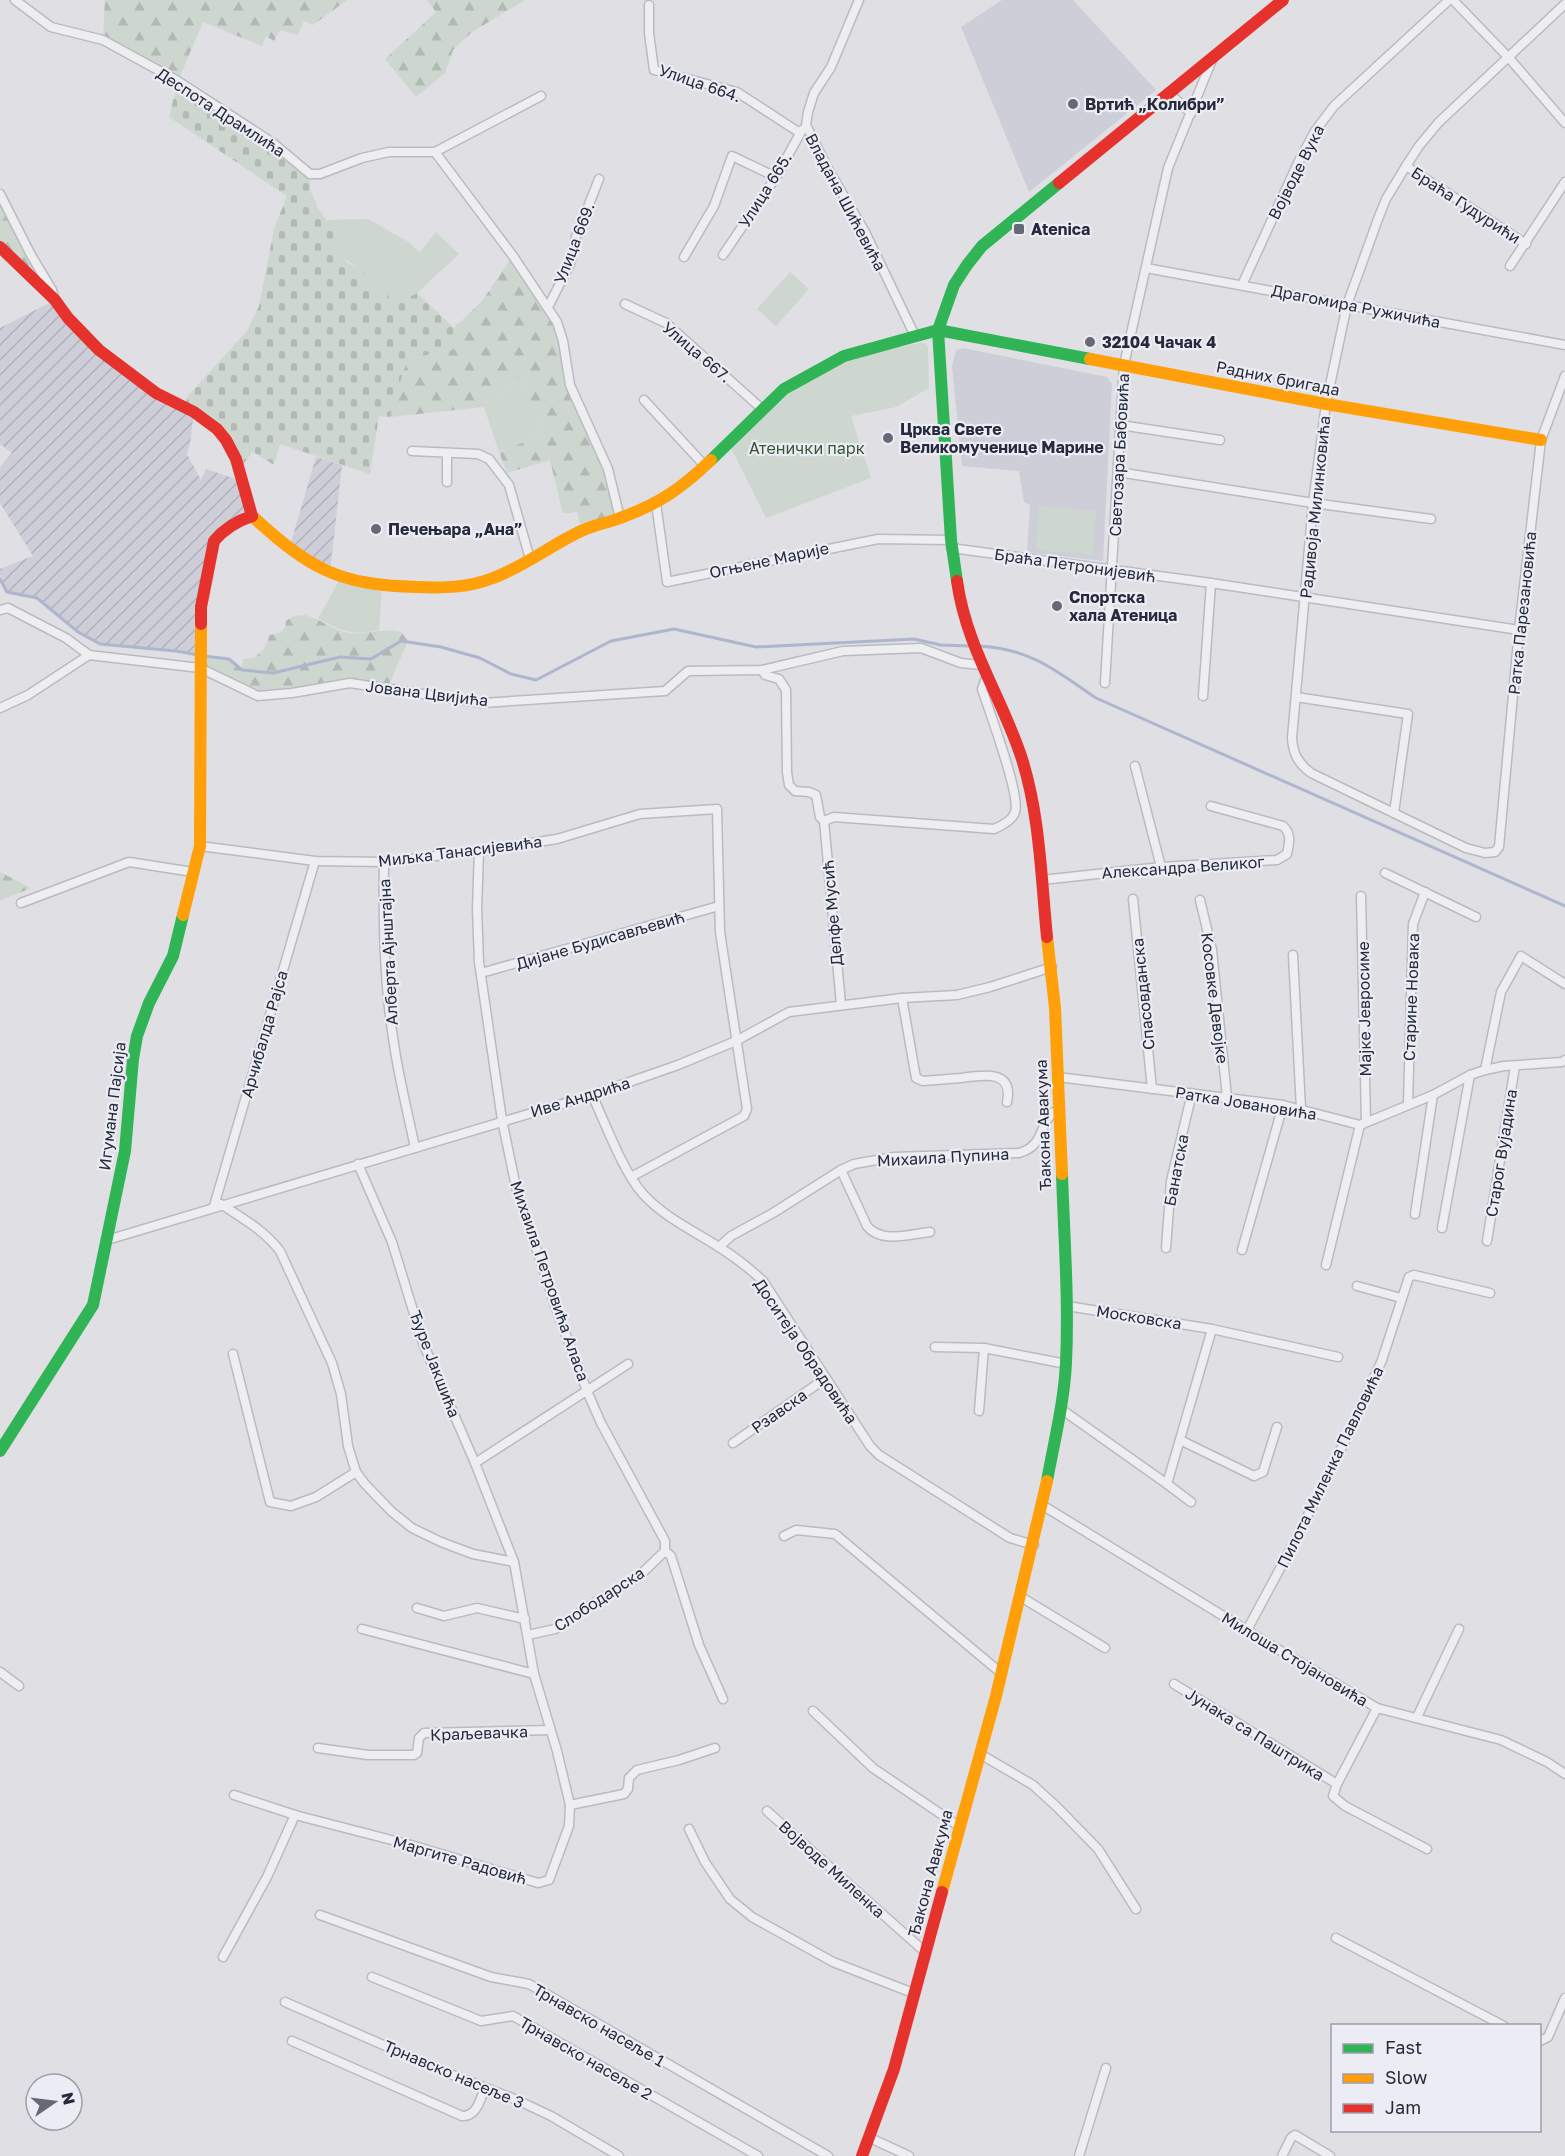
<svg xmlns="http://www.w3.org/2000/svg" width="1565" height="2156" font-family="'Golos Text',sans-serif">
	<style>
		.built { fill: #cdced7 }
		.industrial { fill: url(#industrial-furrows) }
		.green { fill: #cdd7cf }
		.forest { fill: url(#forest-firs) }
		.cemetery { fill: url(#cemetery-stones) }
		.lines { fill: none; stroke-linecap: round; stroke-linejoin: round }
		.stream { stroke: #aeb6ce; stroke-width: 3 }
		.street-casing { stroke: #babbc0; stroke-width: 11 }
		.street { stroke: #eeeef1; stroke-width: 8 }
		.fast { stroke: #30b455; stroke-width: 12 }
		.slow { stroke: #ff9f0a; stroke-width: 12 }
		.jam { stroke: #e5322d; stroke-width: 12 }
		.poi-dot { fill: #676977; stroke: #ecedf4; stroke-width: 2 }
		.labels { text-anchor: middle; stroke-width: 4.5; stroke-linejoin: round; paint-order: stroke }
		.street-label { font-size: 16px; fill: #272a3c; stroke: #ecedf4 }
		.poi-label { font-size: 16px; font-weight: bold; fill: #272a3c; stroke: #ecedf4; text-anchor: start }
		.park-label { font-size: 16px; fill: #355736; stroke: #ecedf4 }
	</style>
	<defs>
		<pattern id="industrial-furrows" width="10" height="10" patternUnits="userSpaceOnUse" patternTransform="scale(1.5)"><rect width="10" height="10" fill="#cdced7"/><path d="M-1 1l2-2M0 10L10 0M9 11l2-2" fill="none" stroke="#b0b1b9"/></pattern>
		<pattern id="forest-firs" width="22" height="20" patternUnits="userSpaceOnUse" patternTransform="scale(1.5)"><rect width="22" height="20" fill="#cdd7cf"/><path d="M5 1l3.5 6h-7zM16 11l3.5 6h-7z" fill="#b0b9b3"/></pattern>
		<pattern id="cemetery-stones" width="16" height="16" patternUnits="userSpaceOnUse" patternTransform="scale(1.5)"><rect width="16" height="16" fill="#cdd7cf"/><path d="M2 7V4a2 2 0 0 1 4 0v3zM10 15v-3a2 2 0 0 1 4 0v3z" fill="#b0b9b3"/></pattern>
	</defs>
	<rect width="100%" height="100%" fill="#dfdfe4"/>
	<g class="built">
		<polygon points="1002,0 1073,0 1156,90 1029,192 961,27"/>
		<polygon points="963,348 1107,377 1112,384 1103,561 1027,552 1030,505 1024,502 1019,471 962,466 952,367 956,350"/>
	</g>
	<g class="industrial">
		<polygon points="55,300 99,350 194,412 190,444 187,454 201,480 206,469 233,478 244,484 252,516 214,541 201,656 176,651 100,644 78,632 37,598 7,592 0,575 0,569 33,556 0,503 0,467 12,453 0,444 0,328"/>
		<polygon points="316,457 342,465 330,572 289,549"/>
	</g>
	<g class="green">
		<polygon points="368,219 407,241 420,252 436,232 459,254 417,293 393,307 354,265 341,257 327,220"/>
		<polygon points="790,272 809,289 776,326 757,309"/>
		<polygon points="921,343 926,344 928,348 929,388 896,407 851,416 871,478 766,518 731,448 783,398 813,376 855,356"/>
		<polygon points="521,376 544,434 499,452 484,407"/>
		<polygon points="1039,506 1096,511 1093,555 1036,550"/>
		<path d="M341,577L382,585L379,630C352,636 343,631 318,619Z"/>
	</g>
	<g class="forest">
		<polygon points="105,0 347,0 313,25 304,21 297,35 280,30 274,41 266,36 262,46 203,22 178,81 103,40"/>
		<polygon points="427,0 525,0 472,32 453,50 445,73 416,97 385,59 436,12"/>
		<polygon points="0,194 52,290 0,247"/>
		<polygon points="513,256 557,322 570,385 608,469 620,518 582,531 577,512 563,513 550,460 507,473 499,452 544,434 521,376 484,407 390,417 407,359 454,349 454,328 482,301"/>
		<path d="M305,615C319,619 331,628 344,632C363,637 381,627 401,632L408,641L387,689L350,683L258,696L200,668L201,656L229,659L242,670L243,659L254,658L264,649L270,635C280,633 285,633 286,621L293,616Z"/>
		<polygon points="0,872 31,888 0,901"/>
	</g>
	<polygon class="cemetery" points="178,81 273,143 310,174 310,190 318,208 332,228 341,257 348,263 360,269 377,289 383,286 393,306 417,293 454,328 454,349 407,359 390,417 379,416 370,474 280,444 274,465 253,452 239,469 232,449 185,407 187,397 247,331 259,306 274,229 287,196 169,117"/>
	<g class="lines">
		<g class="stream">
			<polyline points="0,579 7,592 37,598 78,632 100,644 176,651 198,655"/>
			<path d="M979,646C1031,649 1055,670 1096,698L1565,906"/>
			<polyline points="204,656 229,659 242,670 273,673 340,657 371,659 401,641 441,647 480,658 511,674 536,680 611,641 674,629 756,647 914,639 941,645 970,646"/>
		</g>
		<g class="street-casing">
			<g id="street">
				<polyline points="15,0 51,27 103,40 178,81 273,143 310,174 320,174 362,158 389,152 435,152 541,96"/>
				<polyline points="859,0 831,67 814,93 808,112 806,125 828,169 865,232 915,336"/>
				<polyline points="1453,0 1509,58 1565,123"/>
				<path d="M1565,4L1439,122L1419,146L1406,166L1386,199L1378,219L1347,305L1326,404L1313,503L1292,738C1293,754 1298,763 1311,773L1466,848L1485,853L1495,852L1499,847L1519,630L1541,440L1565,376"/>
				<polyline points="649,5 649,33 654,70 737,92 800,133"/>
				<polyline points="1170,94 1191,113"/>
				<polyline points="435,152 513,256 557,322 563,341 570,385 608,469 620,518"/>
				<polyline points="1406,166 1526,244"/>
				<polyline points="0,194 31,255 52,290 54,297"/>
				<polyline points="723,255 776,177 802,130"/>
				<polyline points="684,257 714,206 732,156 776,177"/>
				<polyline points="1510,266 1565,182"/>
				<polyline points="1146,268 1565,345"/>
				<polyline points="1242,285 1298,163 1315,131 1334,106 1449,0"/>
				<polyline points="625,304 666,323 762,409"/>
				<polyline points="548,307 570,264 576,237 599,179"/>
				<polyline points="644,400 705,466"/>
				<polyline points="1120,425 1220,440"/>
				<polyline points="412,451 478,454 489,459 509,485 530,559"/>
				<polyline points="1118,472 1313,503 1431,519"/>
				<polyline points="447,482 447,453"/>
				<polyline points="656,503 667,582 878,539 951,540"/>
				<polyline points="951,548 1211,583 1519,630"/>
				<polyline points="0,610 8,608 66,638 89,655 200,668 258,696 292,693 350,683 482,703 665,691 688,671 762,670 843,651 921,648 961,663 981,665"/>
				<polyline points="762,670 765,675 779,679 786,690 787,772 789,785 795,791 809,792 816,795 820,817 824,821"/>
				<polyline points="1105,683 1124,365 1168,168 1212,60"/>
				<polyline points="1203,696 1211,583"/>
				<polyline points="1296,697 1408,714 1394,813"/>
				<polyline points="0,708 28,695 89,655"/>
				<polyline points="1135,766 1161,867"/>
				<path d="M824,821L834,817L994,829C1001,826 1013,820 1015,812C1021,795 989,711 982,689L986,678"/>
				<polyline points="824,821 841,1004"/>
				<polyline points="200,846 315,861 384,862 479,851 557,839 640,814 717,809 720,932 747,1109 744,1116 631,1177"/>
				<polyline points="479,851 477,909 479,962 502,1120 516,1187 557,1311 587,1391 601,1423 665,1541 665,1551"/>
				<path d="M384,862C383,923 384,984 394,1044C399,1079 408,1113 415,1148"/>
				<polyline points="1385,873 1476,917"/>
				<path d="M1042,880L1161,867L1277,860L1287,854C1289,844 1292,834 1283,826L1211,806"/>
				<polyline points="1361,896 1366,1121"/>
				<polyline points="1133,899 1152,1089"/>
				<polyline points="1200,900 1212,950 1227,1097"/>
				<polyline points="21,903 129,862 193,872"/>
				<polyline points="1293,955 1301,1109"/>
				<polyline points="481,973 719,906"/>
				<path d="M902,998L916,1078L923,1081C936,1080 949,1079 961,1078C982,1075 1014,1069 1007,1102"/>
				<polyline points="1485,1070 1501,992 1521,956 1565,984"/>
				<polyline points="1058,1077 1283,1105 1360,1125 1433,1095 1470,1075 1485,1070 1504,1066 1562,1062 1565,1060"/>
				<path d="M592,1095C605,1122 623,1172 643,1194C664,1217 692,1230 719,1247C735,1257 749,1268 763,1281L870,1446L879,1455L1010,1538L1034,1545"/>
				<polyline points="1408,1104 1413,924 1425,892"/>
				<polyline points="358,1164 392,1242 423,1343 475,1463 514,1562"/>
				<path d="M841,1170L867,1226C881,1244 910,1234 930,1232"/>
				<path d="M221,1204C242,1218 264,1230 280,1251L332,1363L341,1394L348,1446L356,1472L365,1484L391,1511L412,1528L441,1542L473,1554L514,1562L534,1674L557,1751L570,1805L569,1826L549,1880L538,1883L411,1845L295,1815L234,1795"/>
				<polyline points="214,1206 315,861"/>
				<polyline points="1415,1214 1433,1095"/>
				<polyline points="1442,1228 1470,1075"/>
				<polyline points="107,1240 592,1095 678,1065 736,1041 789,1012 902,998 957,995 990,987 1052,967"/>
				<polyline points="1487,1241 1515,1066"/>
				<path d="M719,1247L731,1236L773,1213L841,1170L854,1164L894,1157L1019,1153C1048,1145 1037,1118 1060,1109"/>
				<polyline points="1166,1248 1171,1181 1192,1093"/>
				<polyline points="1242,1250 1283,1105"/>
				<polyline points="1326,1265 1360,1125"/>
				<polyline points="1357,1286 1401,1298"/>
				<polyline points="1067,1306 1212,1329 1338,1357"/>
				<polyline points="935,1347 984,1348 1066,1364"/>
				<polyline points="233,1354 270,1502 291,1506 316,1497 356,1472"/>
				<polyline points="1061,1409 1167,1484 1212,1329"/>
				<polyline points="979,1411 984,1348"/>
				<polyline points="1180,1440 1254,1476 1263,1472 1277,1427"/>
				<polyline points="733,1443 826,1378"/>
				<polyline points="475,1463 628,1364"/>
				<polyline points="1167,1484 1191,1502"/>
				<polyline points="1042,1505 1269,1644 1377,1708 1501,1740 1547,1762 1565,1774"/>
				<polyline points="784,1536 796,1530 835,1534 1001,1673"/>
				<polyline points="665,1551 671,1556 699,1645 723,1699"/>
				<polyline points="1021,1597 1105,1648"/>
				<polyline points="417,1608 444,1616 477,1608 525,1619"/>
				<polyline points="362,1629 534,1674"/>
				<polyline points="1247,1630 1297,1537 1349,1433 1382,1360 1409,1277 1414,1275 1490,1293"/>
				<polyline points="528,1635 555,1629 565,1623 589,1606 639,1576 665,1551"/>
				<polyline points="0,1672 19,1686"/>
				<polyline points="1174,1684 1337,1784"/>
				<polyline points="1377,1708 1337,1784 1333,1796 1345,1806 1427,1849"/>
				<polyline points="813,1711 873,1768 960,1827"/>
				<polyline points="1417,1717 1459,1629"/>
				<polyline points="318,1748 368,1755 414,1755 417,1753 419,1738 424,1733 549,1730"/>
				<polyline points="980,1754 1033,1785 1057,1807 1098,1849 1136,1909"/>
				<polyline points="570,1805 624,1794 628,1789 629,1778 637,1770 679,1760 715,1748"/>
				<polyline points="767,1811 925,1952"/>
				<polyline points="689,1829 705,1862 730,1899 752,1917 833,1962 913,1993"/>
				<polyline points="320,1915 491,1977 529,1984 828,2156"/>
				<polyline points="1336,1938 1504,2026"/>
				<polyline points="223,1957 267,1877 295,1815"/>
				<polyline points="372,1977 481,2021 513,2016 758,2156"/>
				<polyline points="285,2002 445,2072 517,2100 551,2116 619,2156"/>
				<path d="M292,2041L462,2116C477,2117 480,2099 485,2088"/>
				<polyline points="1540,2041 1548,2037 1565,1998"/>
				<polyline points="870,2138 909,2156"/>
				<polyline points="1079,2156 1106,2068"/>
				<polyline points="1282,2156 1291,2138 1295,2135 1330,2156"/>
			</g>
		</g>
		<use href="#street" class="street"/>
		<g class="fast">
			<polyline points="711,460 784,389 844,356 938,330 1090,359"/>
			<polyline points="957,581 951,540 938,330 954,285 967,265 982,246 1059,183"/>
			<polyline points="0,1451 93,1305 125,1151 133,1059 137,1036 149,1003 173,956 183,915"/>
			<path d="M1047,1481C1054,1442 1064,1403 1066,1363C1069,1300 1064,1237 1062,1174"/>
		</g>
		<g class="slow">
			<polyline points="1090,359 1326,404 1541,440"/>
			<path d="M252,516C310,569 338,585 417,587C444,588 468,588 493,578C525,566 551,545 581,531C594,525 607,523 620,518C659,504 682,488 711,460"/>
			<polyline points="183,915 200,846 201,624"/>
			<polyline points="1047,937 1055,1008 1062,1174"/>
			<polyline points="942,1892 996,1696 1047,1481"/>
		</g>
		<g class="jam">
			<polyline points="1059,183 1283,0"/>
			<polyline points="0,247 55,300 68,318 99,350 156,393 194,412 217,429 226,440 236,459 252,516"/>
			<path d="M957,581C966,646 1001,696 1021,756C1040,814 1041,877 1047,937"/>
			<path d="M201,624V607L214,541C224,529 237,521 252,516"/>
			<polyline points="862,2156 894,2069 942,1892"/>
		</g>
	</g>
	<g class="poi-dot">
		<circle cx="1073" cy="104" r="6"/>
		<rect x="1013" y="223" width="12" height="12" rx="3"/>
		<circle cx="1090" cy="342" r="6"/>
		<circle cx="888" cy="438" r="6"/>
		<circle cx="376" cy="529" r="6"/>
		<circle cx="1057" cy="606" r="6"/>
	</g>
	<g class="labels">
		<g class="street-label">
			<text transform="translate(700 83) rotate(19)" y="6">Улица 664.</text>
			<text transform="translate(221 112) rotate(33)" y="6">Деспота Драмлића</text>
			<text transform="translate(1296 172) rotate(-63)" y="6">Војводе Вука</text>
			<text transform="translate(765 190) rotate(-58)" y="6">Улица 665.</text>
			<text transform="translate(846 202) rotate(62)" y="6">Владана Шићевића</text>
			<text transform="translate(1466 205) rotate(33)" y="6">Браћа Гудурићи</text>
			<text transform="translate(574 243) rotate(-69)" y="6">Улица 669.</text>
			<text transform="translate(1356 306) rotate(11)" y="6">Драгомира Ружичића</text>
			<text transform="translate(697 352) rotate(40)" y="6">Улица 667.</text>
			<text transform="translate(1278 378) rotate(11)" y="6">Радних бригада</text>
			<text transform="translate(1119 455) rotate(-87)" y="6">Светозара Бабовића</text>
			<text transform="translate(1315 507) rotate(-84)" y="6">Радивоја Милинковића</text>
			<text transform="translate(769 560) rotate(-12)" y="6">Огњене Марије</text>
			<text transform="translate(1075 565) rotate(8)" y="6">Браћа Петронијевић</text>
			<text transform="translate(1522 613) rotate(-84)" y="6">Ратка Парезановића</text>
			<text transform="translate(427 693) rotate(7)" y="6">Јована Цвијића</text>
			<text transform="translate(460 851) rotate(-7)" y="6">Миљка Танасијевића</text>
			<text transform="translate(1183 867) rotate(-4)" y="6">Александра Великог</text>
			<text transform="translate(832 913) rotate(-95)" y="6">Делфе Мусић</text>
			<text transform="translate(600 940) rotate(-16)" y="6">Дијане Будисављевић</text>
			<text transform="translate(388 952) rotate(-93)" y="6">Алберта Ајнштајна</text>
			<text transform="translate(1143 994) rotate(-96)" y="6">Спасовданска</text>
			<text transform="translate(1411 997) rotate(-88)" y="6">Старине Новака</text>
			<text transform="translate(1215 998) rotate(83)" y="6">Косовке Девојке</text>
			<text transform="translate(1364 1009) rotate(-91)" y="6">Мајке Јевросиме</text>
			<text transform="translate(264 1034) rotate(-74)" y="6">Арчибалда Рајса</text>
			<text transform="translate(580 1097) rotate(-17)" y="6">Иве Андрића</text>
			<text transform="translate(1246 1103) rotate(9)" y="6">Ратка Јовановића</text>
			<text transform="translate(112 1106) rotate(-83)" y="6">Игумана Пајсија</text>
			<text transform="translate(1043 1125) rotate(-92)" y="6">Ђакона Авакума</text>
			<text transform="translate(1501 1153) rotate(-81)" y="6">Старог Вујадина</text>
			<text transform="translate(943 1157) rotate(-3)" y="6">Михаила Пупина</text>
			<text transform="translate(1176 1170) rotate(-79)" y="6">Банатска</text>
			<text transform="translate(550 1281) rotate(71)" y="6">Михаила Петровића Аласа</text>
			<text transform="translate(1139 1317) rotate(9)" y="6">Московска</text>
			<text transform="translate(806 1351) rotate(56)" y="6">Доситеја Обрадовића</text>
			<text transform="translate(435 1364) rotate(69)" y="6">Ђуре Јакшића</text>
			<text transform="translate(779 1411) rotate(-35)" y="6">Рзавска</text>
			<text transform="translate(1330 1467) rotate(-64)" y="6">Пилота Миленка Павловића</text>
			<text transform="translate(599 1599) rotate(-33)" y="6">Слободарска</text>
			<text transform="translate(1295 1659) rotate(31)" y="6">Милоша Стојановића</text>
			<text transform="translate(479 1733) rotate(-2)" y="6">Краљевачка</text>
			<text transform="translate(1255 1734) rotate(32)" y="6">Јунака са Паштрика</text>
			<text transform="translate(460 1860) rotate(16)" y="6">Маргите Радовић</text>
			<text transform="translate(832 1869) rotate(42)" y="6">Војводе Миленка</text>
			<text transform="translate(930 1873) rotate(-75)" y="6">Ђакона Авакума</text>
			<text transform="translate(599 2025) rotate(30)" y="6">Трнавско насеље 1</text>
			<text transform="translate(586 2058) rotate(30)" y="6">Трнавско насеље 2</text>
			<text transform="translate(454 2074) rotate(23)" y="6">Трнавско насеље 3</text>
		</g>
		<g class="poi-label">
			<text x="1085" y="110">Вртић „Колибри”</text>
			<text x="1031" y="235">Atenica</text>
			<text x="1102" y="348">32104 Чачак 4</text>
			<text x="900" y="435">Црква Свете<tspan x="900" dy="18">Великомученице Марине</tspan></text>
			<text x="388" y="535">Печењара „Ана”</text>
			<text x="1069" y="603">Спортска<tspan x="1069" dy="18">хала Атеница</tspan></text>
		</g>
		<g class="park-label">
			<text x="807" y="454">Атенички парк</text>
		</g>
	</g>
	<rect x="1331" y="2024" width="210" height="108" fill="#ecedf4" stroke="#9d9faa" stroke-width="1.5"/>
	<rect x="1343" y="2044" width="30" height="9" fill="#30b455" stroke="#9d9faa" stroke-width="1.5"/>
	<text x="1385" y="2054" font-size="18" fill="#272a3c">Fast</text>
	<rect x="1343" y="2074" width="30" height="9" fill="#ff9f0a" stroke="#9d9faa" stroke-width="1.5"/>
	<text x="1385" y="2084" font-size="18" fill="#272a3c">Slow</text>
	<rect x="1343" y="2104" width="30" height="9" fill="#e5322d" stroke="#9d9faa" stroke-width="1.5"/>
	<text x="1385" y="2114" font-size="18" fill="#272a3c">Jam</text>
	<g transform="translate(54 2102) rotate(76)"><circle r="28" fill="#ecedf4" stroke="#9d9faa" stroke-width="1.5"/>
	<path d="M0-4.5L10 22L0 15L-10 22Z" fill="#676977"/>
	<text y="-9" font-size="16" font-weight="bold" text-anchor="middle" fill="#272a3c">N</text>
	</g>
</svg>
